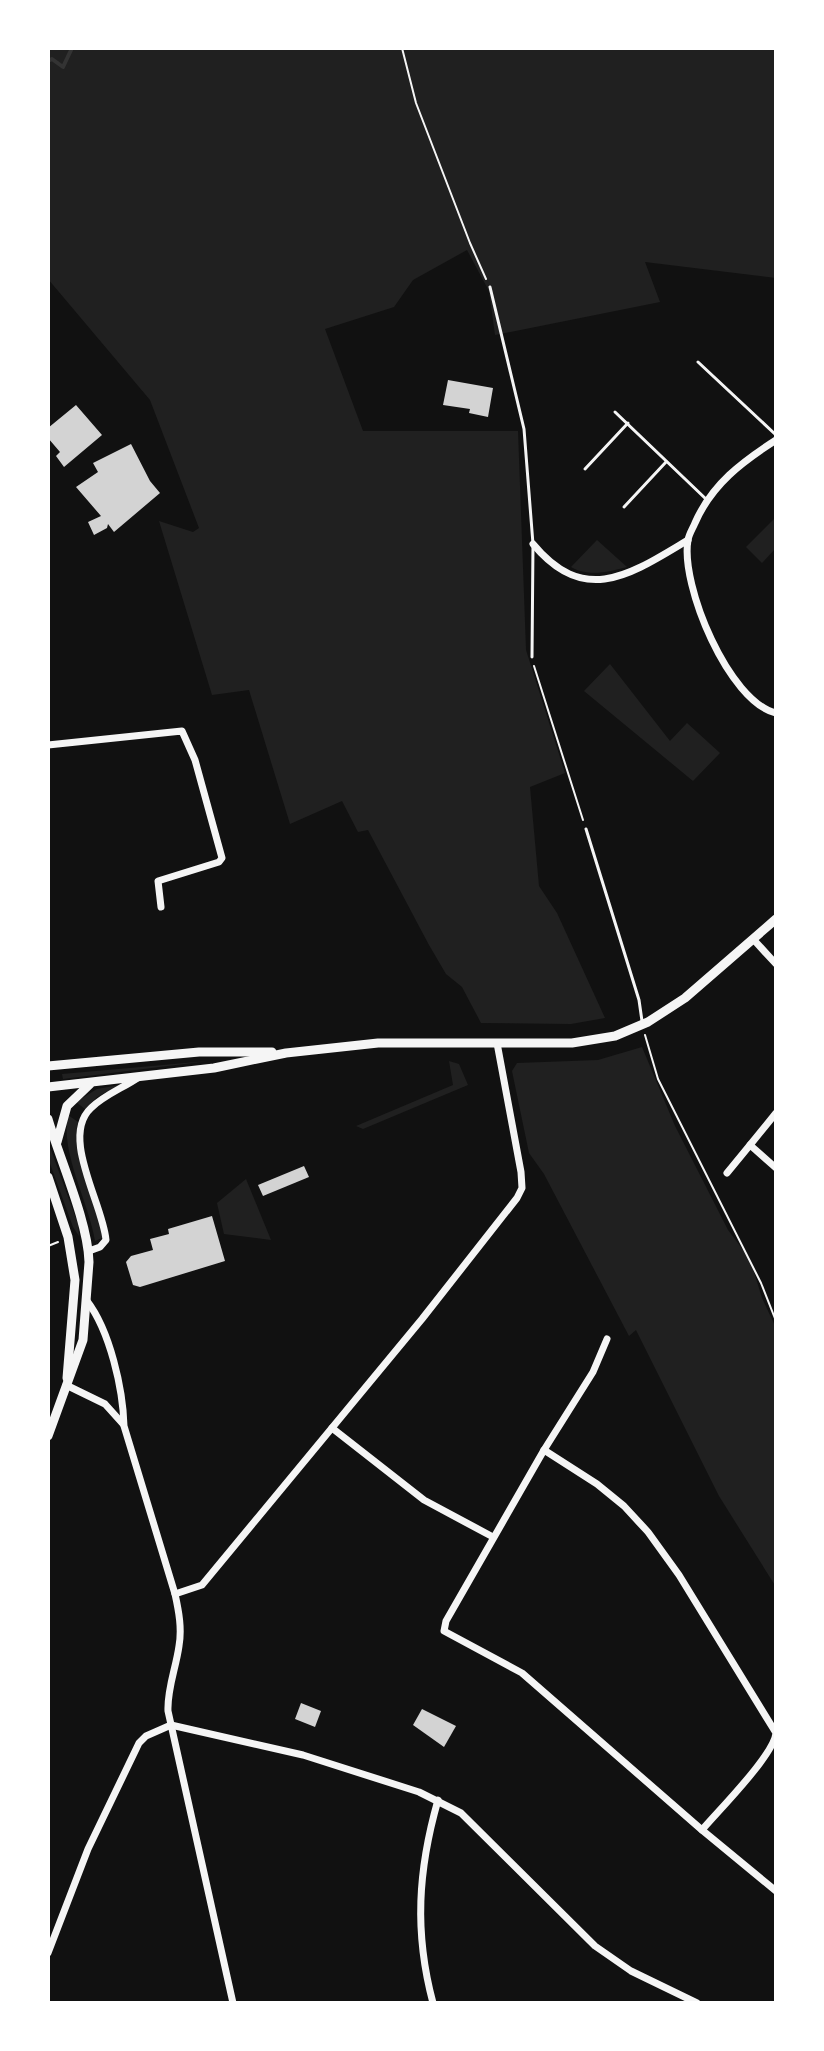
<svg xmlns="http://www.w3.org/2000/svg" width="824" height="2051" font-family="Poppins,sans-serif">
	<style>
		.green { fill: #202020 }
		.lines { fill: none; stroke-linecap: round; stroke-linejoin: round }
		.stream { stroke: #333; stroke-width: 4 }
		.building { fill: #d3d3d3 }
		.path { stroke: #f5f5f5; stroke-width: 2 }
		.service { stroke: #f5f5f5; stroke-width: 3 }
		.minor { stroke: #f5f5f5; stroke-width: 7 }
		.secondary { stroke: #f5f5f5; stroke-width: 9 }
	</style>
	<rect width="100%" height="100%" fill="#111"/>
	<g class="green">
		<polygon points="48,48 776,48 776,278 645,262 660,302 495,335 489,291 467,250 413,280 394,307 325,329 363,431 518,431 526,650 565,773 530,787 539,886 557,913 605,1018 571,1024 481,1023 462,987 446,974 429,945 368,830 358,832 342,801 290,824 249,690 212,695 159,521 193,532 199,528 150,400 48,279"/>
		<polygon points="776,517 776,548 762,563 746,547"/>
		<path d="M597,540L627,567C609,572 588,577 571,567Z"/>
		<polygon points="610,664 670,741 687,723 720,753 693,781 584,691"/>
		<polygon points="642,1047 675,1126 728,1230 750,1259 762,1298 776,1328 776,1587 719,1496 636,1330 629,1336 544,1174 529,1153 512,1071 517,1063 598,1060"/>
		<polygon points="208,1061 63,1079 62,1074"/>
		<polygon points="449,1061 459,1064 468,1085 363,1129 356,1126 453,1085"/>
		<polygon points="119,1085 97,1097 85,1109 76,1102 97,1089"/>
		<path d="M68,1115L78,1122C70,1152 93,1201 103,1231L102,1238L95,1241C89,1202 60,1153 68,1115Z"/>
		<polygon points="48,1142 78,1224 79,1236 73,1227 48,1158"/>
		<polygon points="246,1179 271,1240 224,1234 217,1203"/>
	</g>
	<g class="lines">
		<polyline class="stream" points="48,61 52,59 63,67 72,48"/>
	</g>
	<g class="building">
		<polygon points="448,380 493,388 488,417 469,413 470,409 443,405"/>
		<polygon points="76,405 102,435 64,467 56,456 60,452 48,438 48,428"/>
		<polygon points="131,444 150,481 160,493 114,532 108,524 107,528 94,535 88,522 101,516 76,487 98,472 93,463"/>
		<polygon points="304,1166 309,1177 263,1196 258,1185"/>
		<polygon points="212,1216 225,1261 140,1287 133,1285 126,1262 131,1256 153,1250 150,1239 169,1234 168,1229"/>
		<polygon points="301,1703 321,1711 315,1727 295,1719"/>
		<polygon points="422,1709 456,1726 444,1747 413,1725"/>
	</g>
	<g class="lines">
		<g class="path">
			<polyline points="402,48 416,103 470,243 486,279"/>
			<polyline points="534,666 583,820"/>
			<polyline points="645,1035 658,1079 761,1283 776,1321"/>
			<polyline points="48,1246 58,1242"/>
		</g>
		<g class="service">
			<polyline points="490,287 524,429 533,544 532,657"/>
			<polyline points="698,362 776,435"/>
			<polyline points="615,412 707,500"/>
			<polyline points="585,469 628,423"/>
			<polyline points="624,507 666,462"/>
			<polyline points="586,829 639,1000 642,1021"/>
		</g>
		<g class="minor">
			<path d="M776,440C742,462 712,484 695,523C693,528 689,534 688,540C680,585 729,702 776,713"/>
			<path d="M533,544C585,607 631,574 688,540"/>
			<polyline points="48,745 182,731 195,760 222,858 219,862 158,881 161,907"/>
			<polyline points="753,939 776,964"/>
			<polyline points="776,1113 750,1145 776,1168"/>
			<polyline points="727,1173 750,1145"/>
			<path d="M89,1251L100,1247L106,1240C103,1204 60,1137 91,1108C104,1095 123,1088 139,1077"/>
			<path d="M87,1301C110,1331 123,1389 124,1426L175,1594C179,1612 182,1629 179,1646C176,1668 167,1689 168,1711L233,2003"/>
			<polyline points="607,1339 593,1372 544,1450 446,1621 444,1631 522,1673 702,1830 776,1891"/>
			<polyline points="66,1385 105,1404 123,1424"/>
			<polyline points="332,1428 424,1500 493,1537"/>
			<path d="M544,1450L597,1484L624,1506L648,1532L679,1575L776,1733C774,1755 718,1811 702,1830"/>
			<polyline points="175,1594 202,1585 422,1319 517,1198 522,1188 521,1172 497,1043"/>
			<polyline points="171,1725 303,1755 419,1792 461,1813 595,1946 631,1971 697,2003"/>
			<polyline points="48,1953 88,1849 139,1743 146,1736 171,1725"/>
			<path d="M433,2003C414,1932 418,1870 438,1800"/>
		</g>
		<g class="secondary">
			<polyline points="48,1066 199,1052 272,1052"/>
			<polyline points="48,1087 214,1068 286,1053 378,1043 572,1043 615,1036 648,1022 685,998 776,919"/>
			<path d="M48,1119C60,1160 88,1222 89,1262L83,1340L48,1436"/>
			<polyline points="57,1142 67,1106 90,1084"/>
			<polyline points="48,1177 68,1237 75,1280 67,1378"/>
		</g>
	</g>
	<rect width="824" height="2051" fill="none" stroke="#ffffff" stroke-width="100"/>
</svg>
